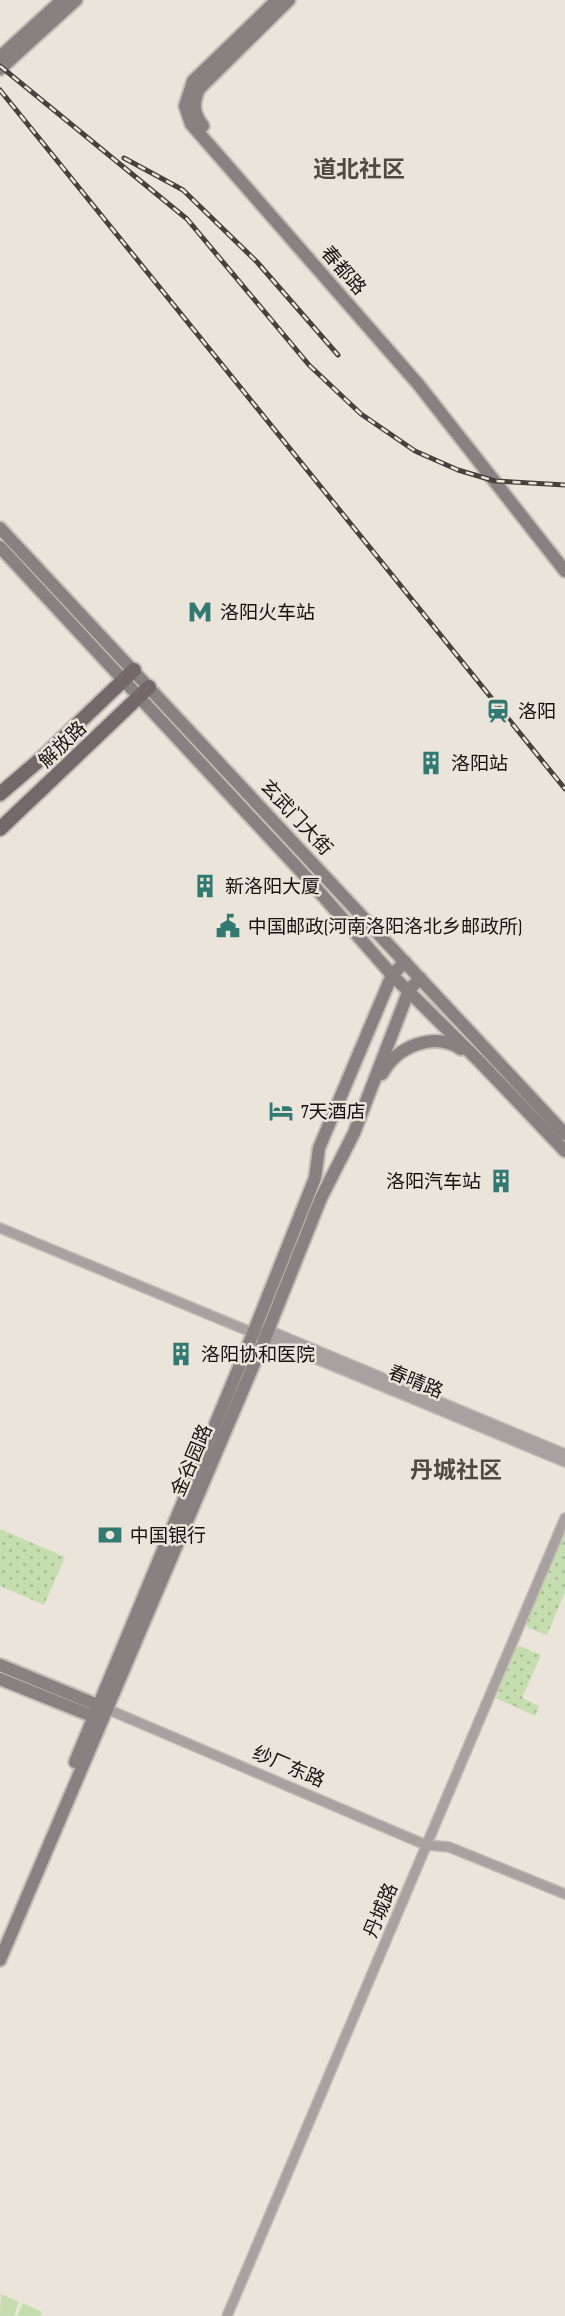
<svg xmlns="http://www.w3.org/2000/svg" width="565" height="2316" font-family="'Sofia Sans Condensed','Noto Sans SC',sans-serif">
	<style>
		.grass { fill: url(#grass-dots) }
		.garden { fill: #c5ddaf }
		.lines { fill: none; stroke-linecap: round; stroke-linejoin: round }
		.minor-casing { stroke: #c5beb6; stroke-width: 12 }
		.secondary-casing { stroke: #c5beb6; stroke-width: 16 }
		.primary-casing { stroke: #c5beb6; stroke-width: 18 }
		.minor { stroke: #a7a1a2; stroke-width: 9 }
		.secondary { stroke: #888181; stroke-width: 12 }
		.primary { stroke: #73696a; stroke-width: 14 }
		.rail-casing { stroke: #46423d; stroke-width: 5 }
		.rail { stroke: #ebe4db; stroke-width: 2.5; stroke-dasharray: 8; stroke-linecap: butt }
		.labels { text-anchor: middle; stroke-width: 5; stroke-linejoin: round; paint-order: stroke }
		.street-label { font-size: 19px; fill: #161310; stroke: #ebe4db }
		.poi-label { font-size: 19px; fill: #161310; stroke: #ebe4db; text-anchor: start }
		.quarter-label { font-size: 23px; font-weight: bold; fill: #4f4a42; stroke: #ebe4db }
	</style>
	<defs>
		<pattern id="grass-dots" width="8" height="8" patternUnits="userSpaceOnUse" patternTransform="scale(1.75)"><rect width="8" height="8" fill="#c5ddaf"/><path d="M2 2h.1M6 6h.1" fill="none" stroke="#a8bd96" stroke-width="1.8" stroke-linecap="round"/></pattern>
	</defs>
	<rect width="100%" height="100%" fill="#ebe4db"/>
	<g class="grass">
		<polygon points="565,1527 565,1592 547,1635 528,1628 526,1623"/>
		<polygon points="0,1529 65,1557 44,1605 0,1586"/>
		<polygon points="520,1646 541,1655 522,1698 539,1706 535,1716 496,1698 516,1647"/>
	</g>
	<g class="garden">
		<polygon points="1,2294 19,2302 14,2316 0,2316"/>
		<polygon points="23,2303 42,2312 40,2316 17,2316"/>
	</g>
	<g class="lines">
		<g class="minor-casing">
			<g id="minor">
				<polyline points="0,1228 565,1462"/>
				<polyline points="263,1330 268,1330 565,1454"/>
				<polyline points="107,1709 426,1845 449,1847 565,1894"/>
				<polyline points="227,2316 565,1518"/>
			</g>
		</g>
		<g class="secondary-casing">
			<g id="secondary">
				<polyline points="277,0 193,81 185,106 191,124 418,384 565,571"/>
				<polyline points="0,57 62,0"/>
				<polyline points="0,69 76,0"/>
				<path d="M203,126C193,113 193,103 199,89L289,0"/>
				<polyline points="0,528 565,1134"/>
				<polyline points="0,547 308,879 392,975 479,1061 565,1151"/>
				<path d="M382,1074C397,1046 434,1031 461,1049"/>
				<polyline points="0,1665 107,1709"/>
				<polyline points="0,1679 102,1720"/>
				<polyline points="75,1762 254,1331 315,1178 319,1148 392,975 405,962"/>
				<polyline points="0,1960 265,1338 321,1198 354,1133 409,990 420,978"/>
			</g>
		</g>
		<g class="primary-casing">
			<g id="primary">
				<polyline points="0,794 43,757 134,670"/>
				<polyline points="0,829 149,687"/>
			</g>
		</g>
		<use href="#minor" class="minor"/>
		<use href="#secondary" class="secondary"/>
		<use href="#primary" class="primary"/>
		<g class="rail-casing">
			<g id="rail">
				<polyline points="0,66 187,219 309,365 361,414 415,451 458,470 495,481 565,485"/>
				<polyline points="0,90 565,789"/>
				<polyline points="124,158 183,190 257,262 338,355"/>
			</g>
		</g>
		<use href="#rail" class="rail"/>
	</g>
	<defs>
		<g id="metro-bare" transform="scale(1.89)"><path d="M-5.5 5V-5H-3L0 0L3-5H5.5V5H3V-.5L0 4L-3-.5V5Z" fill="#327971" stroke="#ebe4db" stroke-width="2.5" paint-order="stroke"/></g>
		<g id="station-bare" transform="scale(1.89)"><path d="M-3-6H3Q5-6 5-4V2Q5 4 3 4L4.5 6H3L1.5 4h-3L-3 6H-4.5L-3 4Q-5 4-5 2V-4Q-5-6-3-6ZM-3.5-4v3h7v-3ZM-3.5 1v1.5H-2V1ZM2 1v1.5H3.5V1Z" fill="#327971" stroke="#ebe4db" stroke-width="2.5" paint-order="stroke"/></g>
		<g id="building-bare" transform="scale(1.89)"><path d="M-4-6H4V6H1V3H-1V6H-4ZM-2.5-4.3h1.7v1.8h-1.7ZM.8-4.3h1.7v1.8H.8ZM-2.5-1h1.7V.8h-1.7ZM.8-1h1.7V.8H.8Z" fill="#327971" stroke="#ebe4db" stroke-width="2.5" paint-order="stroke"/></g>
		<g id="civic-bare" transform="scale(1.89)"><path d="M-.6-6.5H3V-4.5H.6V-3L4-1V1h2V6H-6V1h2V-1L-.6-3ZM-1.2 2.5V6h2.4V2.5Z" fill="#327971" stroke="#ebe4db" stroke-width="2.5" paint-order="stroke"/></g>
		<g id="hotel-bare" transform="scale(1.89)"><path d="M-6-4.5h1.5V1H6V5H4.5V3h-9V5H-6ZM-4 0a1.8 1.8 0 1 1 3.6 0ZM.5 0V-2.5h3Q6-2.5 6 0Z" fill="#327971" stroke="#ebe4db" stroke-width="2.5" paint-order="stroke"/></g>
		<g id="bank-bare" transform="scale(1.89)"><path d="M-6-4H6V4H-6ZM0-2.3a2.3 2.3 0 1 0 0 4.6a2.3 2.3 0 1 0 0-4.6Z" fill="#327971" stroke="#ebe4db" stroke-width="2.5" paint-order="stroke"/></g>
	</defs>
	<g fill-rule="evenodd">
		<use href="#metro-bare" x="200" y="612"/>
		<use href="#station-bare" x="498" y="711"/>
		<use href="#building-bare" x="431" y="763"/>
		<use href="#building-bare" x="205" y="886"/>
		<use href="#civic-bare" x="228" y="926"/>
		<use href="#hotel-bare" x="281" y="1111"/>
		<use href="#building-bare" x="501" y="1181"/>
		<use href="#building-bare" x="181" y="1354"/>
		<use href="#bank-bare" x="110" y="1535"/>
	</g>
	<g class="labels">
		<g class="street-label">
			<text transform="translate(344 270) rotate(49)" y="7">春都路</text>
			<text transform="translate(62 744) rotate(-44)" y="7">解放路</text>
			<text transform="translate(297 817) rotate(47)" y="7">玄武门大街</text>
			<text transform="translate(416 1381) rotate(22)" y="7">春晴路</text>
			<text transform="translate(191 1460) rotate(-67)" y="7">金谷园路</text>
			<text transform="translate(289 1766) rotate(23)" y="7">纱厂东路</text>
			<text transform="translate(380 1910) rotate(-67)" y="7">丹城路</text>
		</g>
		<g class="poi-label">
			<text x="220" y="619">洛阳火车站</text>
			<text x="518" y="718">洛阳</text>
			<text x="451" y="770">洛阳站</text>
			<text x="225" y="893">新洛阳大厦</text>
			<text x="248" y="933">中国邮政(河南洛阳洛北乡邮政所)</text>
			<text x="301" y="1118">7天酒店</text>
			<text x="481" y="1188" text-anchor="end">洛阳汽车站</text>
			<text x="201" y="1361">洛阳协和医院</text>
			<text x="130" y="1542">中国银行</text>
		</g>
		<g class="quarter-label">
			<text x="359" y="177">道北社区</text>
			<text x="456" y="1478">丹城社区</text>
		</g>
	</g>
</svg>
